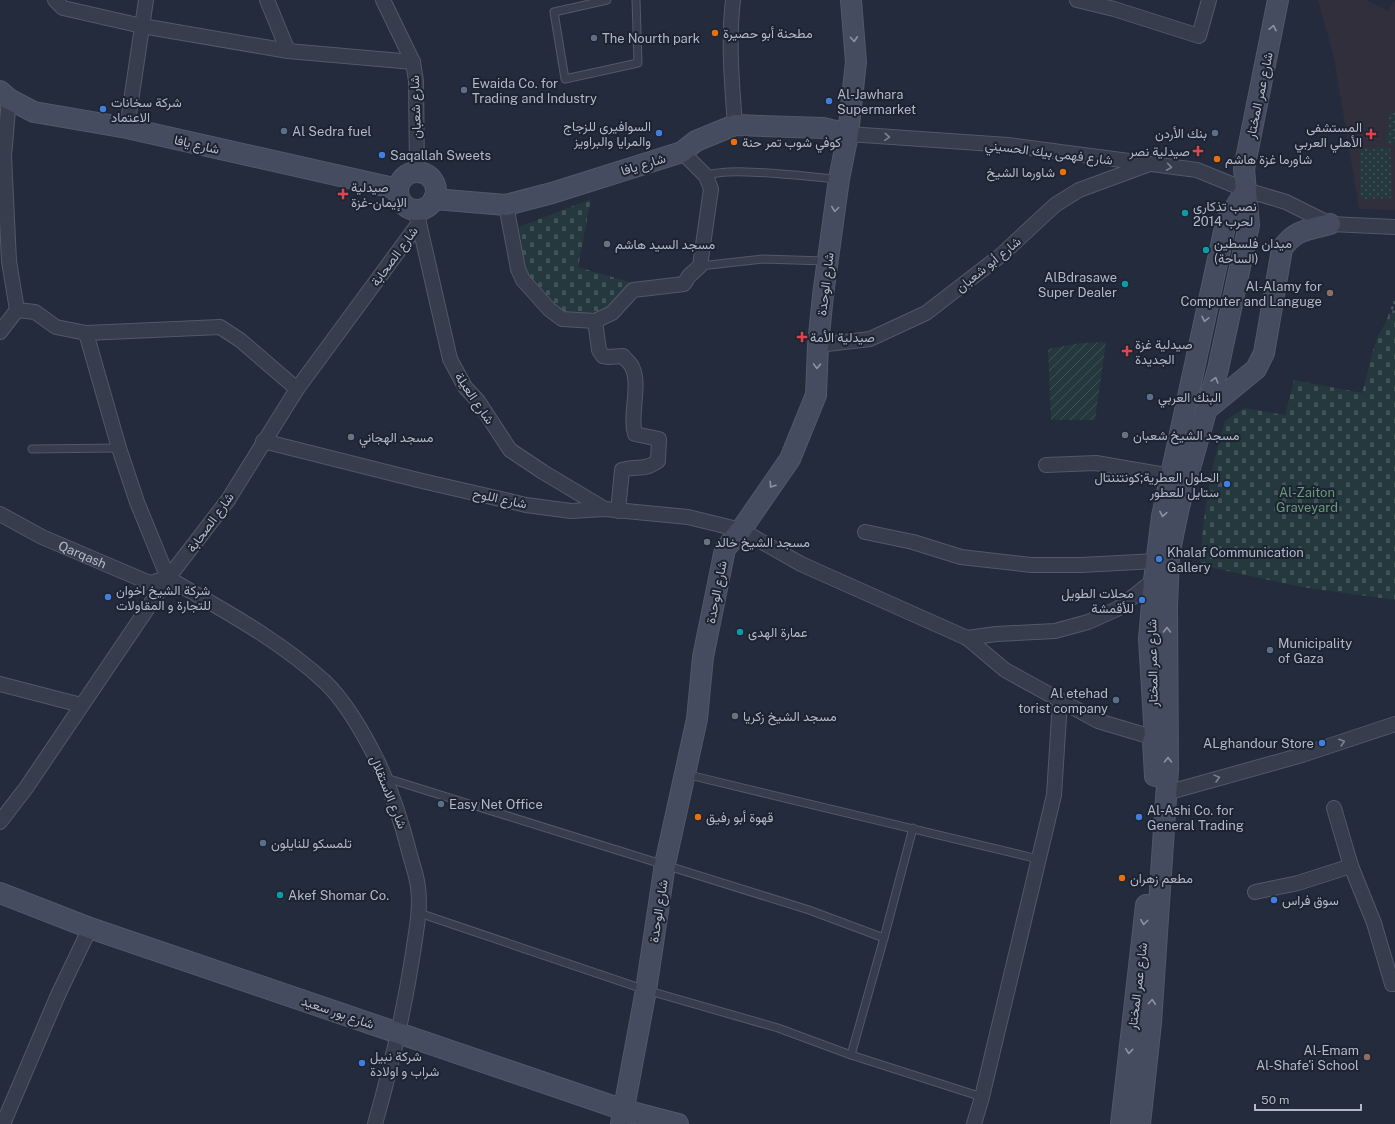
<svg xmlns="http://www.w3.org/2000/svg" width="1395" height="1124" font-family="'Public Sans',Vazirmatn,sans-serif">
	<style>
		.medical { fill: #322f3d }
		.cemetery { fill: url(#cemetery-stones) }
		.park { fill: url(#park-dots) }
		.garden { fill: url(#garden-furrows) }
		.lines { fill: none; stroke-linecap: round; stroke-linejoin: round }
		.lane-casing { stroke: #525867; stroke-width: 9 }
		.street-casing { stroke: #525867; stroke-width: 16 }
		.secondary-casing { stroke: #525867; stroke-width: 22 }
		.path { stroke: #43555a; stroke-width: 2.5; stroke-dasharray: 3 3; stroke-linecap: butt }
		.lane { stroke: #373d4c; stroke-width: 7 }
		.street { stroke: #373d4c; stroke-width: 14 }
		.secondary { stroke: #454c5f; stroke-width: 20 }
		.oneway { stroke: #8c92a3 }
		.oneway2 { stroke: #7b8190 }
		.food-dot { fill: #e8710a; stroke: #1c2331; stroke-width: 1.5 }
		.service-dot { fill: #5c6f8a; stroke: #1c2331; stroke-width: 1.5 }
		.shop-dot { fill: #3f7fe0; stroke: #1c2331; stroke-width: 1.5 }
		.health-dot { fill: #e0444e; stroke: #1c2331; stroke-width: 1.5 }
		.culture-dot { fill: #0f9aa8; stroke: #1c2331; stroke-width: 1.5 }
		.worship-dot { fill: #6b7280; stroke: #1c2331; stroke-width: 1.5 }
		.education-dot { fill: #8d6e63; stroke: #1c2331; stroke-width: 1.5 }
		.labels { text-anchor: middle; stroke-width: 4; stroke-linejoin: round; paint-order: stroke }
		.poi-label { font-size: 13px; fill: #b3b8c8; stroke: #1c2331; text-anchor: start }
		.street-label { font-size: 13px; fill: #b3b8c8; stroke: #1c2331 }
		.park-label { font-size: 13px; fill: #6a997a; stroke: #1c2331 }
	</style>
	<defs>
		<pattern id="cemetery-stones" width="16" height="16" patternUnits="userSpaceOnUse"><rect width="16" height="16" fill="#25383d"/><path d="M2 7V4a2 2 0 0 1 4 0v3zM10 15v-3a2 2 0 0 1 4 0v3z" fill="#425358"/></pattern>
		<pattern id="park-dots" width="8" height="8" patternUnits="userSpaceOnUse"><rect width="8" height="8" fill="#25383d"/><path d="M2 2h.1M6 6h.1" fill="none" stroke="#425358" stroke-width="1.8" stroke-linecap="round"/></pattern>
		<pattern id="garden-furrows" width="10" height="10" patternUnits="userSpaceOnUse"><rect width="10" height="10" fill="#25383d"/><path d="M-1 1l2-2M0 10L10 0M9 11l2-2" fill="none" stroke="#425358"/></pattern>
	</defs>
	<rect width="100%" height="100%" fill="#232b3c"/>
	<polygon class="medical" points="1318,0 1367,0 1388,11 1395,0 1395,210 1359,209 1334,58"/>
	<g class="cemetery">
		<polygon points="591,199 578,267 633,283 615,301 603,310 581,315 557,310 526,277 519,227"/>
		<path d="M1395,312V600L1301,587L1200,565C1203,514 1210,470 1225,421L1244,408L1285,415L1294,380L1362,393C1368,373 1371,351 1380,332C1384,326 1387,320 1389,313Z"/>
	</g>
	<g class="park">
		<polygon points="1390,112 1395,113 1395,145 1386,144"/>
		<polygon points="1390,147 1392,198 1361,199 1359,148"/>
	</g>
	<polygon class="garden" points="1106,342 1095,420 1051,420 1048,349 1081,343"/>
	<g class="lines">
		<g class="lane-casing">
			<g id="lane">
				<polyline points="607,0 554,12 565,79 638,63 636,0"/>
				<path d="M706,176C728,166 808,177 837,179"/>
				<polyline points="700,266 763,259 825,261"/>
				<polyline points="32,449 119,448"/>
				<polyline points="685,774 1038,859"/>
				<polyline points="386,778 809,910 884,938"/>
				<polyline points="419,913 646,990 778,1028 851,1055 982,1097"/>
				<polyline points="851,1055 884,938 913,828"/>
			</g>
		</g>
		<g class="street-casing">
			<g id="street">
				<polyline points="55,0 63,8 142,26 288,51 413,62"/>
				<polyline points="267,0 288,51"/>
				<polyline points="383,0 413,62 416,81 417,172"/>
				<path d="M733,0C728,42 732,84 735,125"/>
				<polyline points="1077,0 1114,9 1199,36 1209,0"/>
				<polyline points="9,99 4,156 9,261 17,310 35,312 56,327 86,333 119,448 137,502 168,578"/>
				<polyline points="127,128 146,0"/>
				<polyline points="848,134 1008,145 1197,170 1246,190 1286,202 1330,224 1395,227"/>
				<polyline points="506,205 518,269 523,280 549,309 562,319 595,321 612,313 633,290 684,284 689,276 700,266 711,189 706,176 682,152"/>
				<polyline points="414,210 419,223 450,359 465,387 478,401 510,450 543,472 605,509"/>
				<path d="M595,321L599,350L603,356L609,357L623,356C625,359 629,362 631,365C642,383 629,414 635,434L659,439L658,461C642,472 638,465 622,470L618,511"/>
				<polyline points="0,332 17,310"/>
				<polyline points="86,333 220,327 240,340 297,389"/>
				<polyline points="818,345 870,339 926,313 1000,256 1055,205 1079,190 1147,165"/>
				<polyline points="263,441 418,480 526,505 571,511 605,509 688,517 741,530 801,564 967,638 1005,670 1098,721 1155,738"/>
				<polyline points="1046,465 1096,463 1171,476"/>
				<path id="s1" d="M0,514L42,537L150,583L168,578"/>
				<polyline points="865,532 913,542 961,557 1031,565 1081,565 1156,561"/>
				<path d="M168,578C223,610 278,639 325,682C345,701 365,736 378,762C392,792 402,823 410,855C413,866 417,877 418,887C421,909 416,931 413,953C404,1011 391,1068 375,1124"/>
				<polyline points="967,638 996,634 1055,631 1088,622 1119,608 1154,580"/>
				<polyline points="0,684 81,705"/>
				<polyline points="1166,793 1302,755 1395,724"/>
				<polyline points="1334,808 1351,866 1374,923 1392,984 1395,984"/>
				<polyline points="0,822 26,788 168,578 228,500 297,389 419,223"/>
				<polyline points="1255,892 1298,883 1351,866"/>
				<polyline points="3,1124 58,995 90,928"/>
				<polyline points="974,1124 982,1097 1054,795 1060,701"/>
			</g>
		</g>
		<g class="secondary-casing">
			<g id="secondary">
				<polyline points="0,91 9,99 34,112 127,128 398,189"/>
				<circle cx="417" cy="191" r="19"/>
				<polyline points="434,199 506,205 552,193 682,152 696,141 735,125 823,128 848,134"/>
				<path d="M1206,410L1256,369L1264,353L1282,249C1295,229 1309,230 1330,224"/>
				<polyline points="1155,776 1153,741 1155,738 1149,639 1154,580 1162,516 1226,222 1246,190"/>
				<polyline points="0,893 90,928 624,1110 678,1124"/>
				<polyline points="621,1124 646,990 665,864 697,719 703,657 725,549 741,530 790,459 816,395 818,345 823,295 839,179 848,134 856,62 851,0"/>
				<polyline points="1121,1124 1146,905"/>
				<polyline points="1140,1124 1151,1023 1168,769 1167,607 1169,555 1179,507 1218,369 1249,225 1244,169 1278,0"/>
			</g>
		</g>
		<polyline class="path" points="1395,301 1391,311 1395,312"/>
		<use href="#lane" class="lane"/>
		<use href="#street" class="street"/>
		<use href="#secondary" class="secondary"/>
	</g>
	<defs><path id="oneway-chevron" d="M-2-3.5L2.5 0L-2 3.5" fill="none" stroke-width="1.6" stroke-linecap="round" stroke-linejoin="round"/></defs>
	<g class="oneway">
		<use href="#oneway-chevron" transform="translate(1273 28) rotate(-78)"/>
		<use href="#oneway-chevron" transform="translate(854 39) rotate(86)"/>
		<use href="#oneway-chevron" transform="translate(835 209) rotate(98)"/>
		<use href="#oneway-chevron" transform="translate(1205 319) rotate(102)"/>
		<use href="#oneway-chevron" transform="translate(817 366) rotate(92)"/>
		<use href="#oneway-chevron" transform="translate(1215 380) rotate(-74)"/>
		<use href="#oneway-chevron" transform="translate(772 485) rotate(124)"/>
		<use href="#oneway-chevron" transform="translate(1163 514) rotate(100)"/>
		<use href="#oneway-chevron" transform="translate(1167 630) rotate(-90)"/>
		<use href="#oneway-chevron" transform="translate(1168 760) rotate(-90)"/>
		<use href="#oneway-chevron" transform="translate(1144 922) rotate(97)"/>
		<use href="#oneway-chevron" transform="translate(1152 1002) rotate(-86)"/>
		<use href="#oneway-chevron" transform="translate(1129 1051) rotate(96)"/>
	</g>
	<g class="oneway2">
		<use href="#oneway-chevron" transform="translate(887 137) rotate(4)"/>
		<use href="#oneway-chevron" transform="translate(1169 167) rotate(8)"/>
		<use href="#oneway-chevron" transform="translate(1342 742) rotate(-18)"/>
		<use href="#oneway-chevron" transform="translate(1217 778) rotate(-15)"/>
	</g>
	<g class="food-dot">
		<circle cx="715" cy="33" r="4"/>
		<circle cx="734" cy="142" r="4"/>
		<circle cx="1217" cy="159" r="4"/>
		<circle cx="1063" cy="172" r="4"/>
		<circle cx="698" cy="817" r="4"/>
		<circle cx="1122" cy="878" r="4"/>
	</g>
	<g class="service-dot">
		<circle cx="594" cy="38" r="4"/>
		<circle cx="464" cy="90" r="4"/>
		<circle cx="284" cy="131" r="4"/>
		<circle cx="1215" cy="133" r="4"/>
		<circle cx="1150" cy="397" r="4"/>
		<circle cx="1270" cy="650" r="4"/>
		<circle cx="1116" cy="700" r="4"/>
		<circle cx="441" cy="804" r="4"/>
		<circle cx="263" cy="843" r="4"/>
	</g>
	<g class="shop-dot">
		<circle cx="829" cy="101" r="4"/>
		<circle cx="103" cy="109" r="4"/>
		<circle cx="659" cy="133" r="4"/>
		<circle cx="382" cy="155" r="4"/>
		<circle cx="1227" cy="484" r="4"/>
		<circle cx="1159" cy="559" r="4"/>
		<circle cx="108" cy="597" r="4"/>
		<circle cx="1142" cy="600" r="4"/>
		<circle cx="1322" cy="743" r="4"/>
		<circle cx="1139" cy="817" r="4"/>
		<circle cx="1274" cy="900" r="4"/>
		<circle cx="362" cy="1063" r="4"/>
	</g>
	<g class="health-dot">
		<path d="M1369 128h4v4h4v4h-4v4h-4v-4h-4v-4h4z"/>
		<path d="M1196 145h4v4h4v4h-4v4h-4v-4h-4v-4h4z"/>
		<path d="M341 188h4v4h4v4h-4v4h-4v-4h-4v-4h4z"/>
		<path d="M800 331h4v4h4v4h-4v4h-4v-4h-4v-4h4z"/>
		<path d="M1125 345h4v4h4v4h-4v4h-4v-4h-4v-4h4z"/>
	</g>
	<g class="culture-dot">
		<circle cx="1185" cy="213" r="4"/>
		<circle cx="1206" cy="250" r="4"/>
		<circle cx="1125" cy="284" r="4"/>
		<circle cx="740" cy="632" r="4"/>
		<circle cx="280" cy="895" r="4"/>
	</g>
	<g class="worship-dot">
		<circle cx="607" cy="244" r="4"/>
		<circle cx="1125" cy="435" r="4"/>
		<circle cx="351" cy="437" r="4"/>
		<circle cx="707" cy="542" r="4"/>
		<circle cx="735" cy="716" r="4"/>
	</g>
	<g class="education-dot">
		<circle cx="1330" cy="293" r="4"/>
		<circle cx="1367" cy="1057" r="4"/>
	</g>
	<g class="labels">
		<g class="poi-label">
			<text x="723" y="38">مطحنة أبو حصيرة</text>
			<text x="602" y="43">The Nourth park</text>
			<text x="472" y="88">Ewaida Co. for<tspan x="472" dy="15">Trading and Industry</tspan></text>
			<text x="837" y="99">Al-Jawhara<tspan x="837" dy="15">Supermarket</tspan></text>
			<text x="111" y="107">شركة سخانات<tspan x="111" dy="15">الاعتماد</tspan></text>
			<text x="651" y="131" text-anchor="end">السوافيري للزجاج<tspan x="651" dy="15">والمرايا والبراويز</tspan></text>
			<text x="1362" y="132" text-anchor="end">المستشفى<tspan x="1362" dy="15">الأهلي العربي</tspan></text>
			<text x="292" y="136">Al Sedra fuel</text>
			<text x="1207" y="138" text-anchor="end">بنك الأردن</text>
			<text x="742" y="147">كوفي شوب تمر حنة</text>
			<text x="1190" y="156" text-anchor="end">صيدلية نصر</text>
			<text x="390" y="160">Saqallah Sweets</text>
			<text x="1225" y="164">شاورما غزة هاشم</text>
			<text x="1055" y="177" text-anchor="end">شاورما الشيخ</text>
			<text x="351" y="192">صيدلية<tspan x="351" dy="15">الإيمان-غزة</tspan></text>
			<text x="1193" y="211">نصب تذكاري<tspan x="1193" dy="15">لحرب 2014</tspan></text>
			<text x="1214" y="248">ميدان فلسطين<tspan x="1214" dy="15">(الساحة)</tspan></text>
			<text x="615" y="249">مسجد السيد هاشم</text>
			<text x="1117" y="282" text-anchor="end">AlBdrasawe<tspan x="1117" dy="15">Super Dealer</tspan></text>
			<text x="1322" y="291" text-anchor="end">Al-Alamy for<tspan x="1322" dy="15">Computer and Languge</tspan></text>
			<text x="810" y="342">صيدلية الأمة</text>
			<text x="1135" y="349">صيدلية غزة<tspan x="1135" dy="15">الجديدة</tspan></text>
			<text x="1158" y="402">البنك العربي</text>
			<text x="1133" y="440">مسجد الشيخ شعبان</text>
			<text x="359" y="442">مسجد الهجاني</text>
			<text x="1219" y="482" text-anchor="end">الحلول العطرية;كونتننتال<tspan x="1219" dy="15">ستايل للعطور</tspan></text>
			<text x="715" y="547">مسجد الشيخ خالد</text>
			<text x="1167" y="557">Khalaf Communication<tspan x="1167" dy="15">Gallery</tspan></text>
			<text x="116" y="595">شركة الشيخ اخوان<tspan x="116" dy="15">للتجارة و المقاولات</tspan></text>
			<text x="1134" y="598" text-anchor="end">محلات الطويل<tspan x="1134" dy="15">للأقمشة</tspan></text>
			<text x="748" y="637">عمارة الهدى</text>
			<text x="1278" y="648">Municipality<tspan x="1278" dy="15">of Gaza</tspan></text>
			<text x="1108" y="698" text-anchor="end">Al etehad<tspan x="1108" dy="15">torist company</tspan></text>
			<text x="743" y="721">مسجد الشيخ زكريا</text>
			<text x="1314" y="748" text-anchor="end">ALghandour Store</text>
			<text x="449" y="809">Easy Net Office</text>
			<text x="1147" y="815">Al-Ashi Co. for<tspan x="1147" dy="15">General Trading</tspan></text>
			<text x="706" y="822">قهوة أبو رفيق</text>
			<text x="271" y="848">تلمسكو للنايلون</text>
			<text x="1130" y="883">مطعم زهران</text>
			<text x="288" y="900">Akef Shomar Co.</text>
			<text x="1282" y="905">سوق فراس</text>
			<text x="1359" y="1055" text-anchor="end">Al-Emam<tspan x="1359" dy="15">Al-Shafe'i School</tspan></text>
			<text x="370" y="1061">شركة نبيل<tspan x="370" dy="15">شراب و اولادة</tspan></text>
		</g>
		<g class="street-label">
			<text transform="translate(1259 95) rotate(-78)" y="5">شارع عمر المختار</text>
			<text transform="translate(415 107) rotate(-92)" y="5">شارع شعبان</text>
			<text transform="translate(197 144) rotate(13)" y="5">شارع يافا</text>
			<text transform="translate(1049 152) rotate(7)" y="5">شارع فهمى بيك الحسيني</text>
			<text transform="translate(643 164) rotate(-17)" y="5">شارع يافا</text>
			<text transform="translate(394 256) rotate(-54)" y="5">شارع الصحابة</text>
			<text transform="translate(988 264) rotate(-39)" y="5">شارع أبو شعبان</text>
			<text transform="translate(825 284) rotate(-83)" y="5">شارع الوحدة</text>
			<text transform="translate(475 398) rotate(56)" y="5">شارع العيلة</text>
			<text transform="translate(500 498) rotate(12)" y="5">شارع اللوح</text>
			<text transform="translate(210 522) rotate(-54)" y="5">شارع الصحابة</text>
			<text dy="5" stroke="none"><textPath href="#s1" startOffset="92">Qarqash</textPath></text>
			<text transform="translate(716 592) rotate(-79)" y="5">شارع الوحدة</text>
			<text transform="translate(1152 663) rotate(-91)" y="5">شارع عمر المختار</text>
			<text transform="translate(389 792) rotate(68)" y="5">شارع الاستقلال</text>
			<text transform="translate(658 911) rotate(-81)" y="5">شارع الوحدة</text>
			<text transform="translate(1137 986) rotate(-83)" y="5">شارع عمر المختار</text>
			<text transform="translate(338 1012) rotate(19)" y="5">شارع بور سعيد</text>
		</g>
		<g class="park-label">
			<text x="1307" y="497">Al-Zaiton<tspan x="1307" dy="15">Graveyard</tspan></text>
		</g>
	</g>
	<path d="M1255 1104v6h106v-6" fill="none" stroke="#b3b8c8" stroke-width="2"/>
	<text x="1261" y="1104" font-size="12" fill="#b3b8c8" stroke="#1c2331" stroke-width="3" paint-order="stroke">50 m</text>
</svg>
